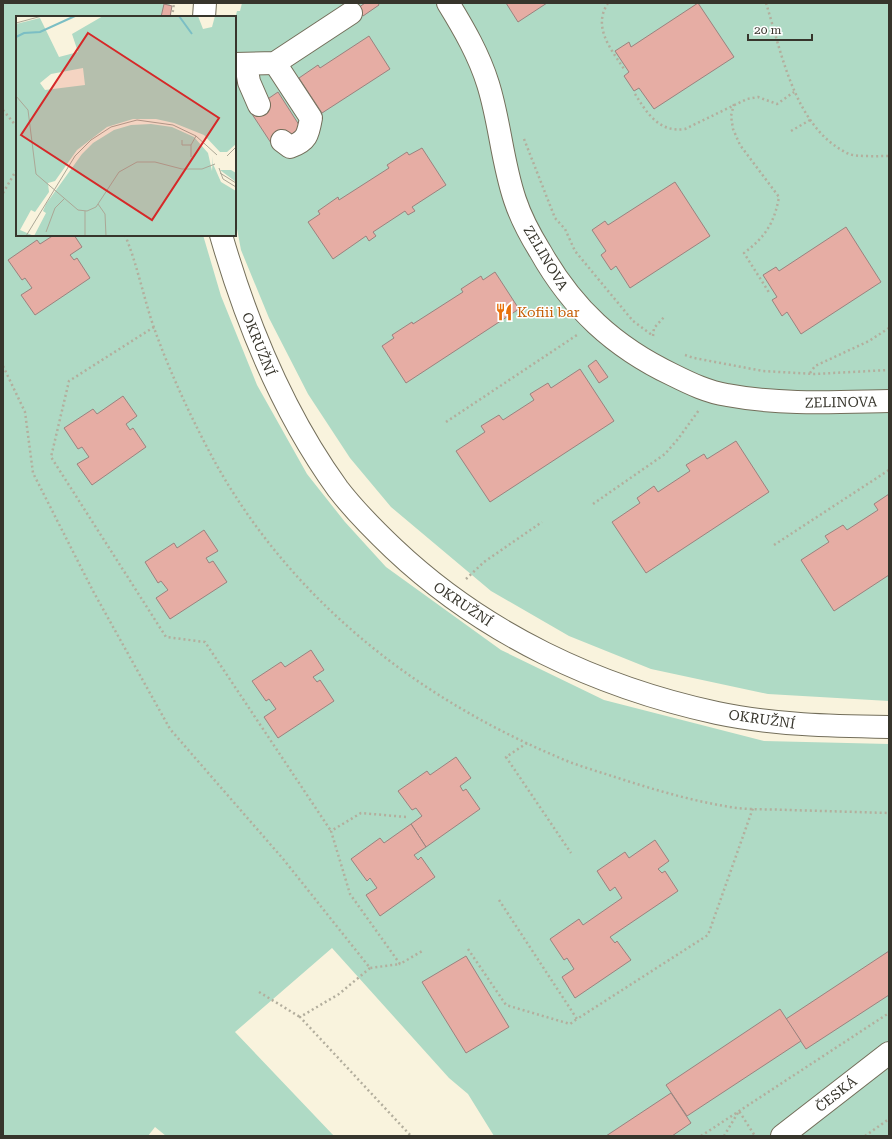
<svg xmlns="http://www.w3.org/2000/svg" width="892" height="1139" font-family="'Roboto Serif',serif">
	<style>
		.green { fill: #afdac5 }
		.building { fill: #e6ada4; stroke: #9a827e }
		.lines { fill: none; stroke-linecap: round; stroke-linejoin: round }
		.minor-casing { stroke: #736e5a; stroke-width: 24 }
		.path { stroke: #b3ae9d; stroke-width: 2.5; stroke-dasharray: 2 3; stroke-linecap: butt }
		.minor { stroke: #fff; stroke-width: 22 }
		.labels { text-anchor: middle; stroke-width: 3; stroke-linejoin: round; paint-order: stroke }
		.street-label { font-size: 14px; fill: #37352c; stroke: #fff }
		.food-label { font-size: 14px; fill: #c56008; stroke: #fff; text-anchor: start }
		.inset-river { fill: none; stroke: #7bbec4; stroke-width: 2 }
		.inset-road { fill: none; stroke: #aba796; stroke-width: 1 }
		.view { fill: #d62828; fill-opacity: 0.15; stroke: #d62828; stroke-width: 2 }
		.inset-edge { fill: none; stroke: #37352c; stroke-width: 2 }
	</style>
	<rect width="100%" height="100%" fill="#f9f3dd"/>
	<g class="green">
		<polygon points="3,3 170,3 167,17 17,17 17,235 203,235 221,296 257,385 307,474 345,522 386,567 501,650 604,700 764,741 889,744 889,1136 494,1136 468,1094 449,1078 332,948 235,1032 334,1136 166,1136 155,1127 148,1136 3,1136"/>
		<polygon points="242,3 889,3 889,701 768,694 651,669 569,636 491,591 391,507 350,458 308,394 269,318 241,250 235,218 235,19 237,11 240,11"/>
	</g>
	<g class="building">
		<polygon points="365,3 378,3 379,5 363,16 358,8"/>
		<polygon points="506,3 547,3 518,22"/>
		<polygon points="698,3 734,57 654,109 639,88 634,91 624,76 629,72 615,51 629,42 631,47"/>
		<polygon points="164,4 172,6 170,17 161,17"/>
		<polygon points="369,36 390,69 322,113 299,78 318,65 320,68"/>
		<polygon points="278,92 301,128 273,146 250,111"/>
		<polygon points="422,148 446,185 412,207 415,211 408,215 405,211 373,232 376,236 369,241 366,236 333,259 308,222 320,214 318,211 338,197 339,200 389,168 387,165 407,152 409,155"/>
		<polygon points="675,182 710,236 630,288 616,266 611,270 601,255 606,251 592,230 605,221 608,225"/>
		<polygon points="846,227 881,282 801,334 787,312 782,316 772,300 777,297 763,275 776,267 779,271"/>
		<polygon points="54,235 74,235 82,247 70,255 74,260 77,258 90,278 35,315 21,295 32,288 25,278 22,280 8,260 37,240 40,244"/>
		<polygon points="495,272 519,309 406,383 382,346 394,338 392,335 412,322 413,324 463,292 461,289 481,276 483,280"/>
		<polygon points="596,360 608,377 599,383 588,366"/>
		<polygon points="580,369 614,421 490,502 456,451 485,432 481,426 499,415 503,420 534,400 530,394 548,383 551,388"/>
		<polygon points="123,396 137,416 126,424 130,430 133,428 146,447 92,485 77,464 89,457 82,447 78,449 64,428 93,409 97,414"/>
		<polygon points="736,441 769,492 646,573 612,522 640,503 637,498 654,486 658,492 690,471 686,465 704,454 707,459"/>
		<polygon points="889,494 889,575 834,611 801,560 829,542 825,536 843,525 847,530 878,510 874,504"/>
		<polygon points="204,530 218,551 206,558 209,563 213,561 227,582 170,619 156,598 168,590 161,581 158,583 145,562 174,543 177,548"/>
		<polygon points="311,650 324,670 313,677 317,682 320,680 334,701 278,738 264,717 276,709 269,699 266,701 252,681 281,662 285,667"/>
		<polygon points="456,757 471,778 460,786 463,791 466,789 480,809 426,847 411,824 422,816 416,808 412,810 398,791 427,771 430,775"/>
		<polygon points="411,824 426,847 414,855 418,860 421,857 435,877 380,916 366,895 377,888 370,878 367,881 351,859 380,838 384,843"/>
		<polygon points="655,840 669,861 658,869 662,873 665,871 678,891 610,937 615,943 617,941 631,960 575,998 562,977 574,969 567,958 564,960 550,939 579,919 583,925 622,898 615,887 610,891 597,871 625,852 629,858"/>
		<polygon points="889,951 889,995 806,1049 786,1019"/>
		<polygon points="466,956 509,1027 466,1053 422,982"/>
		<polygon points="780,1009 801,1041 687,1116 666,1085"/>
		<polygon points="671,1093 691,1123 672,1136 606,1136"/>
	</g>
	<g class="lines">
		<g class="minor-casing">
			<g id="minor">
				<path d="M448,3C464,29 479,55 488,84C500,122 502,162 515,200C521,218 530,235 540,251C572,308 614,347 673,375C691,384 708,392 727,395C780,405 835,402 889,401"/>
				<polyline points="204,17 205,3"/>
				<path d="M275,63L311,118C308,135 307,141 290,147L282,141"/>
				<polyline points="235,64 275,63 351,13"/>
				<polyline points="246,64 249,82 259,105"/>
				<path d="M221,235C247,325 283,413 338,489C355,511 374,530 394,549C484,634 597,687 717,713C774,725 832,726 889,727"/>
				<polyline points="782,1136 889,1053"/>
			</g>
		</g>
		<g class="path">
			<path d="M608,3C592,27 611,49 624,69"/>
			<path d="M766,3C782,54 795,129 849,154C857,157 879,156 889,156"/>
			<polyline points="172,17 174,3"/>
			<path d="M635,94C647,113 659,133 685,129L747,99L758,97L777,104L794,92"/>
			<path d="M734,104L731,116L733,129L740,145L779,197C774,224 765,237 744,253L770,294"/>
			<polyline points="3,110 17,127"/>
			<polyline points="791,131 810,120"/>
			<polyline points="524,139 555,218 565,229 575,251 633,321 652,335"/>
			<polyline points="3,193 17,169"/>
			<path d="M125,235C137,264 143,295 153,325C169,371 193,422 216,464C293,601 417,698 560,758C578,766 597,771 615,777C655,790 695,802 737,808C754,810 772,809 789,810C823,811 856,812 889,813"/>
			<polyline points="154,327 69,381 51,457 166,637 205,642 331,831"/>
			<polyline points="653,336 654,328 665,316"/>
			<polyline points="685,355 694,358 763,371 814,374 889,370"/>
			<polyline points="3,366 25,412 33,473 93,591 170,729 284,860 370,968 400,964"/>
			<polyline points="810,373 815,366 869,341 889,328"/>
			<polyline points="446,422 577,335"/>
			<polyline points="593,504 665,454 678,439 699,410"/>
			<polyline points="774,545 889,470"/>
			<polyline points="466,579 484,562 542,522"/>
			<polyline points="527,743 506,757 571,853"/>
			<polyline points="406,817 361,813 331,831 350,894 400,964 424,950"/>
			<polyline points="499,900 577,1019 708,935 753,808"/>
			<polyline points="468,949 506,1005 570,1024 577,1019"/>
			<polyline points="370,968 339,994 300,1017 411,1136"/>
			<polyline points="259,992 300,1017"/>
			<polyline points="701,1136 889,1013"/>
			<polyline points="724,1136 739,1111 755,1136"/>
			<polyline points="865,1136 889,1119"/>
		</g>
		<use href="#minor" class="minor"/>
	</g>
	<defs>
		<g id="restaurant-bare" transform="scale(1.38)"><path d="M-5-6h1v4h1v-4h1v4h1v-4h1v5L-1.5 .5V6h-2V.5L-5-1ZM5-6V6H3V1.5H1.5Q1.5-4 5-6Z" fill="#e8710a" stroke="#fff" stroke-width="2.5" paint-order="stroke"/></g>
	</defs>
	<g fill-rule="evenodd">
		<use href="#restaurant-bare" x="504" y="312"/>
	</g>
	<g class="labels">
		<g class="street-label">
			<text transform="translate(546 258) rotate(59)" y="5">ZELINOVA</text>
			<text transform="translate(259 344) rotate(68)" y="5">OKRUŽNÍ</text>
			<text transform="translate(841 402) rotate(-1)" y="5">ZELINOVA</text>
			<text transform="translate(463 604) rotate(34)" y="5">OKRUŽNÍ</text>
			<text transform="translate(762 719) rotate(8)" y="5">OKRUŽNÍ</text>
			<text transform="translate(836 1094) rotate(-38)" y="5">ČESKÁ</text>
		</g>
		<g class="food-label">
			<text x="517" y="317">Kofiii bar</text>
		</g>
	</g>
	<g transform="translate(16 16)">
		<rect width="220" height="220" fill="#f9f3dd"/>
		<path d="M87,0H182L187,13L196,11L199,0H220V128L211,136H204L188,119L158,107L140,103H117L91,111L61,134L39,165L32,167L33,176L19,196L15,194L4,214L18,220L30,197L27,195L30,188L66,138L77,127L98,114L115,109L135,108L156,111L178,121L192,137L196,155L197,140V148L205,166L220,175V220H0V8L24,2L43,41L62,36L56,18ZM67,52L69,69L29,74L24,67L35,58ZM204,154H215L220,157V166Z" fill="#afdac5" fill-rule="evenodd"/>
		<path class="inset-river" d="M163,0L176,18M0,21L8,17L24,16L59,0"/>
		<path class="inset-road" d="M0,7L26,0M0,80L12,94L20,158L62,194L71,195L80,191L103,156L121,146H139L166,153H186L199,148M166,124V129H175M211,140L220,131M175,141V129L180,120M203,152L207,163L220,171M204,157L220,167M82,188L89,198L90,220M69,195V220M30,216L39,192L49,182M10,220L59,140L75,124L95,111L121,104L157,109L180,120L201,139"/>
		<path class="view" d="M72,17L203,102L136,204L5,119Z"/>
		<rect width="220" height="220" class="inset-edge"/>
	</g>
	<rect width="892" height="1139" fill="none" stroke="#37352c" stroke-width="8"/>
	<path d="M748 34v6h64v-6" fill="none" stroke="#37352c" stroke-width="2"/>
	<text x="754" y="34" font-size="12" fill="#37352c" stroke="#ffffff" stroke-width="3" paint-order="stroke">20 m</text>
</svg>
